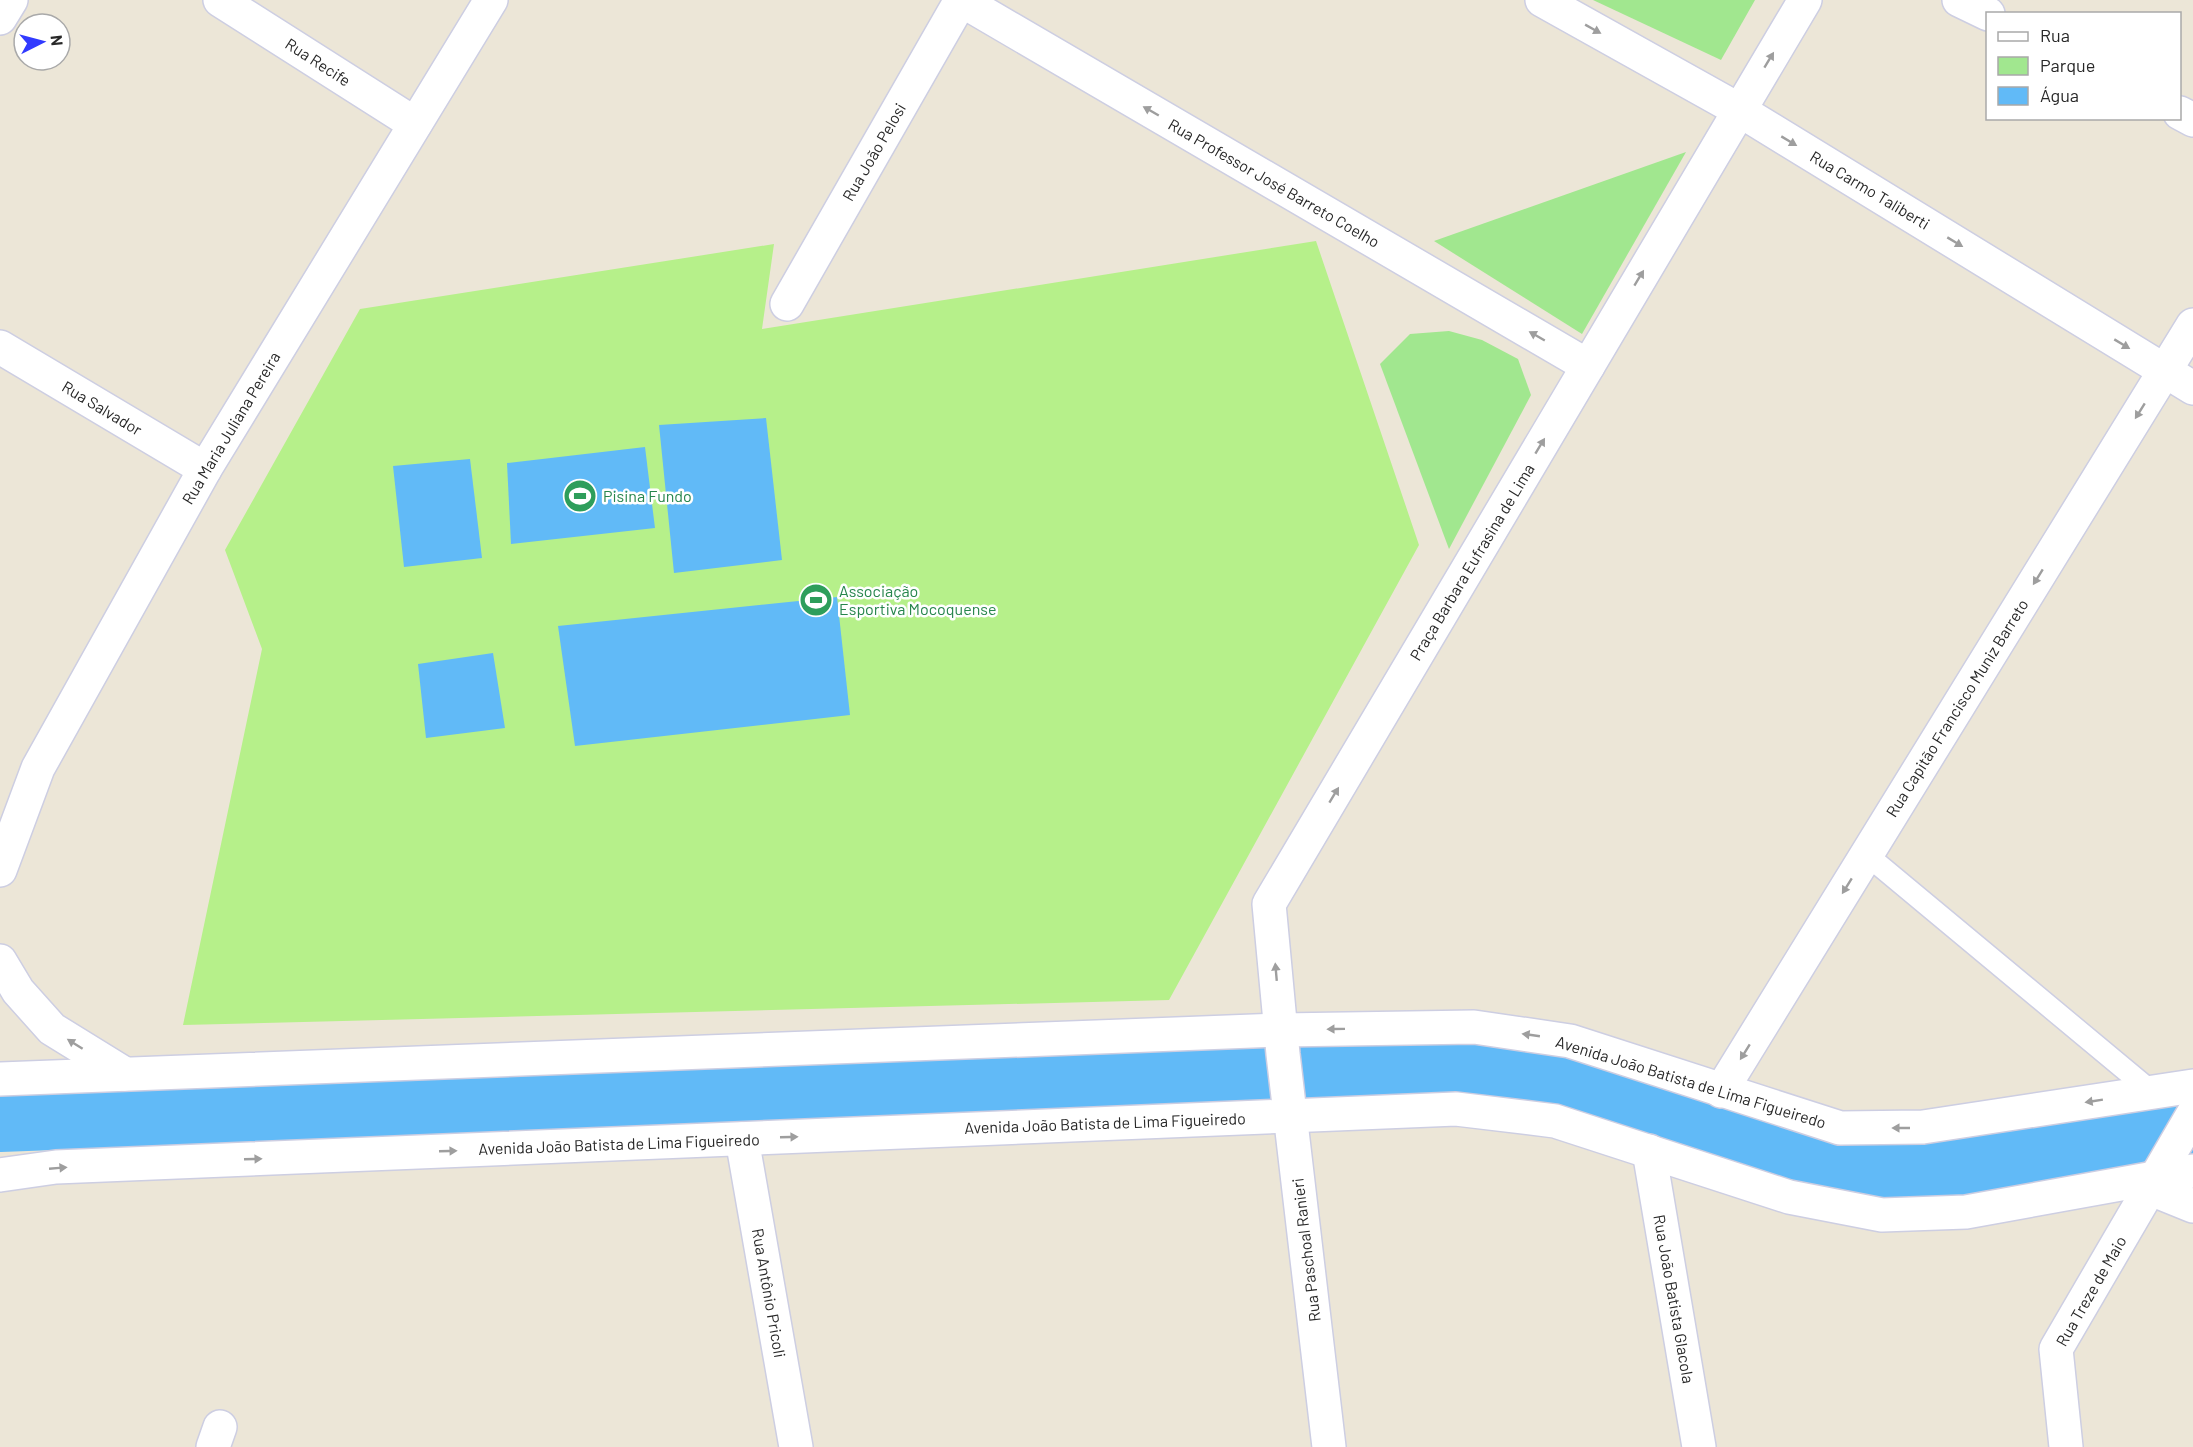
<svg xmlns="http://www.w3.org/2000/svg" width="2193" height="1447" font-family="Barlow,sans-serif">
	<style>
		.green { fill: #a1e78f }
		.pitch { fill: #b6f08a }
		.water { fill: #61baf7 }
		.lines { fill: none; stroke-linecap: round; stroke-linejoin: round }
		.river { stroke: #61baf7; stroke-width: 64 }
		.lane-casing { stroke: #cdcee2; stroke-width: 24 }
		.street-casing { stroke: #cdcee2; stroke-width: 36 }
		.secondary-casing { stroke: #cdcee2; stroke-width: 36 }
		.lane { stroke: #fff; stroke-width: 21 }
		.street { stroke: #fff; stroke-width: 33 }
		.secondary { stroke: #fff; stroke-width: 33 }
		.oneway { fill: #9e9e9e }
		.labels { text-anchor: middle; stroke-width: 5; stroke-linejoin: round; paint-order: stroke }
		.street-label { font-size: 16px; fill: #282828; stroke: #fff }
		.leisure-label { font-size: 16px; fill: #27864d; stroke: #fff; text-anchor: start }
	</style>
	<rect width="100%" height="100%" fill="#ece6d7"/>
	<g class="green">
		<polygon points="1593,0 1755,0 1721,60"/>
		<polygon points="1686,152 1582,334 1434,241"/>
		<polygon points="1449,331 1482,340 1518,359 1531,395 1449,549 1380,364 1410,334"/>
	</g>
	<polygon class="pitch" points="1316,241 1419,545 1169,1000 183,1025 262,649 225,550 360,309 774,244 762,329"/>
	<g class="water">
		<polygon points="766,418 782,560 674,573 659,425"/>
		<polygon points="645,447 655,528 511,544 507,463"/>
		<polygon points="470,459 482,558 404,567 393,466"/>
		<polygon points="837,597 850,715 575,746 558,626"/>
		<polygon points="493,653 505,728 426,738 418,664"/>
	</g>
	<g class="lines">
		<polyline class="river" points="0,1120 1238,1074 1477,1068 1558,1081 1773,1150 1850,1171 1943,1167 2193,1131"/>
		<g class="lane-casing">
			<polyline id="lane" points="1867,855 2152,1092"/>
		</g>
		<g class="street-casing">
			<g id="street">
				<polyline points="220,0 415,124"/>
				<polyline points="961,0 1588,366"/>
				<polyline points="1542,0 1739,110 2193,388"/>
				<polyline points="1959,0 1988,14"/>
				<polyline points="0,18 11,0"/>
				<polyline points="2180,113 2193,120"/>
				<polyline points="787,304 961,0"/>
				<polyline points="0,347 205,469"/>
				<polyline points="742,1139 796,1447"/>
				<polyline points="1649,1151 1699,1447"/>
				<polyline points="2151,1189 2193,1206"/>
				<polyline points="213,1447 220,1427"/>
				<polyline points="1329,1447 1283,1054 1269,904 1805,0"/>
			</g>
		</g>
		<g class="secondary-casing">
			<g id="secondary">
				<polyline points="0,870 38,768 205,469 491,0"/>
				<polyline points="0,961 18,991 52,1029 125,1074"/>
				<polyline points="0,1079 1281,1030 1474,1027 1570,1041 1840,1128 1923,1127 2193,1086"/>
				<polyline points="1721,1091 2193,325"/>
				<polyline points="0,1175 56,1167 1456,1109 1555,1121 1789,1197 1882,1215 1966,1212 2193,1171"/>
				<polyline points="2066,1447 2056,1349 2193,1114"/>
			</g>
		</g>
		<use href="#lane" class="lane"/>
		<use href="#street" class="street"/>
		<use href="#secondary" class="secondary"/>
	</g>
	<defs><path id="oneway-solid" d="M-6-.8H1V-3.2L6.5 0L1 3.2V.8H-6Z" transform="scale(1.5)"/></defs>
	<g class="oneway">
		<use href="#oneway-solid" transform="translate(1593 29) rotate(29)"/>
		<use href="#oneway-solid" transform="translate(1769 60) rotate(-59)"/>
		<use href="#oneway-solid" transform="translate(1151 111) rotate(-150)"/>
		<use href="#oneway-solid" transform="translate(1789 141) rotate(31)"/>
		<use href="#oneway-solid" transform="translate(1955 242) rotate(31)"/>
		<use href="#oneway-solid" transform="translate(1639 278) rotate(-59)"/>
		<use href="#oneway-solid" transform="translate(1537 336) rotate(-150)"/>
		<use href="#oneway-solid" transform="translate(2122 344) rotate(31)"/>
		<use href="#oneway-solid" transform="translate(2140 411) rotate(122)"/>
		<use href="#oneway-solid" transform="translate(1540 446) rotate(-59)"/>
		<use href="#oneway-solid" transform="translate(2038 577) rotate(122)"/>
		<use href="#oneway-solid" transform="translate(1334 795) rotate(-59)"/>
		<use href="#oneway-solid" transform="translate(1847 886) rotate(122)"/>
		<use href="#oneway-solid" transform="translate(1276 972) rotate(-95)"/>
		<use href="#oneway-solid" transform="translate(1336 1029) rotate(179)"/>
		<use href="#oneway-solid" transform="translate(1531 1035) rotate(-172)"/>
		<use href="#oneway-solid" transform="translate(75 1044) rotate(-148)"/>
		<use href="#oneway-solid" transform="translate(1745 1052) rotate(122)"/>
		<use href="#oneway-solid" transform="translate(2094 1101) rotate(171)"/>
		<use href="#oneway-solid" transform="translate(1901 1128) rotate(180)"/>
		<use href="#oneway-solid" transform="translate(789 1137) rotate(-2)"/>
		<use href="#oneway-solid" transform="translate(448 1151) rotate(-2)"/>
		<use href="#oneway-solid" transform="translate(253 1159) rotate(-2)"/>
		<use href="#oneway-solid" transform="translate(58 1168) rotate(-5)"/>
	</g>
	<defs>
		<g id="stadium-disc" transform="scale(1.725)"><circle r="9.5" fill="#2e9e5b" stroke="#fff"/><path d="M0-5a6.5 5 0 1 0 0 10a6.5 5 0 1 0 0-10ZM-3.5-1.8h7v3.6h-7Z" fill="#fff"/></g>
	</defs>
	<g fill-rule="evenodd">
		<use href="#stadium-disc" x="580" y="496"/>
		<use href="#stadium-disc" x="816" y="600"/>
	</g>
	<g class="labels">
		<g class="street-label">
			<text transform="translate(318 62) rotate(33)" y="6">Rua Recife</text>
			<text transform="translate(874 152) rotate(-60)" y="6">Rua João Pelosi</text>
			<text transform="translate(1274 183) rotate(30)" y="6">Rua Professor José Barreto Coelho</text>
			<text transform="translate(1870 190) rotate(31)" y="6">Rua Carmo Taliberti</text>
			<text transform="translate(102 408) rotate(31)" y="6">Rua Salvador</text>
			<text transform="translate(231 428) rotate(-59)" y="6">Rua Maria Juliana Pereira</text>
			<text transform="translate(1472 562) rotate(-59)" y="6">Praça Barbara Eufrasina de Lima</text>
			<text transform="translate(1957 708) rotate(-58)" y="6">Rua Capitão Francisco Muniz Barreto</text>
			<text transform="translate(1691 1082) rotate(17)" y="6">Avenida João Batista de Lima Figueiredo</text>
			<text transform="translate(1105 1123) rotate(-2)" y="6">Avenida João Batista de Lima Figueiredo</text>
			<text transform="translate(619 1144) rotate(-2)" y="6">Avenida João Batista de Lima Figueiredo</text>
			<text transform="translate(1306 1250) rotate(-97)" y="6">Rua Paschoal Ranieri</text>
			<text transform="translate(2091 1291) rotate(-60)" y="6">Rua Treze de Maio</text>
			<text transform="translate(769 1293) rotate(80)" y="6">Rua Antônio Pricoli</text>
			<text transform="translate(1674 1299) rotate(80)" y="6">Rua João Batista Glacola</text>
		</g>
		<g class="leisure-label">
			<text x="603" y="502">Pisina Fundo</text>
			<text x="839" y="597">Associação<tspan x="839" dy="18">Esportiva Mocoquense</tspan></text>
		</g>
	</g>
	<rect x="1986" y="12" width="195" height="108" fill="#ffffff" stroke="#a9a9a9" stroke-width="1.5"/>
	<rect x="1998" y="32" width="30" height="9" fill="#ffffff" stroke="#a9a9a9" stroke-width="1.5"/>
	<text x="2040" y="42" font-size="18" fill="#282828">Rua</text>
	<rect x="1998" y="57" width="30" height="18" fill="#a1e78f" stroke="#a9a9a9" stroke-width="1.5"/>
	<text x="2040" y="72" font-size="18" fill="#282828">Parque</text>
	<rect x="1998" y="87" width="30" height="18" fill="#61baf7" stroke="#a9a9a9" stroke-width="1.5"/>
	<text x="2040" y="102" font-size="18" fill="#282828">Água</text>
	<g transform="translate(42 42) rotate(84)"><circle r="28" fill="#ffffff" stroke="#a9a9a9" stroke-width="1.5"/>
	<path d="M0-4.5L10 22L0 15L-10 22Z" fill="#313aff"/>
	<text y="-9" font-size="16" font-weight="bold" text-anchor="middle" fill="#282828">N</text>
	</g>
</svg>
